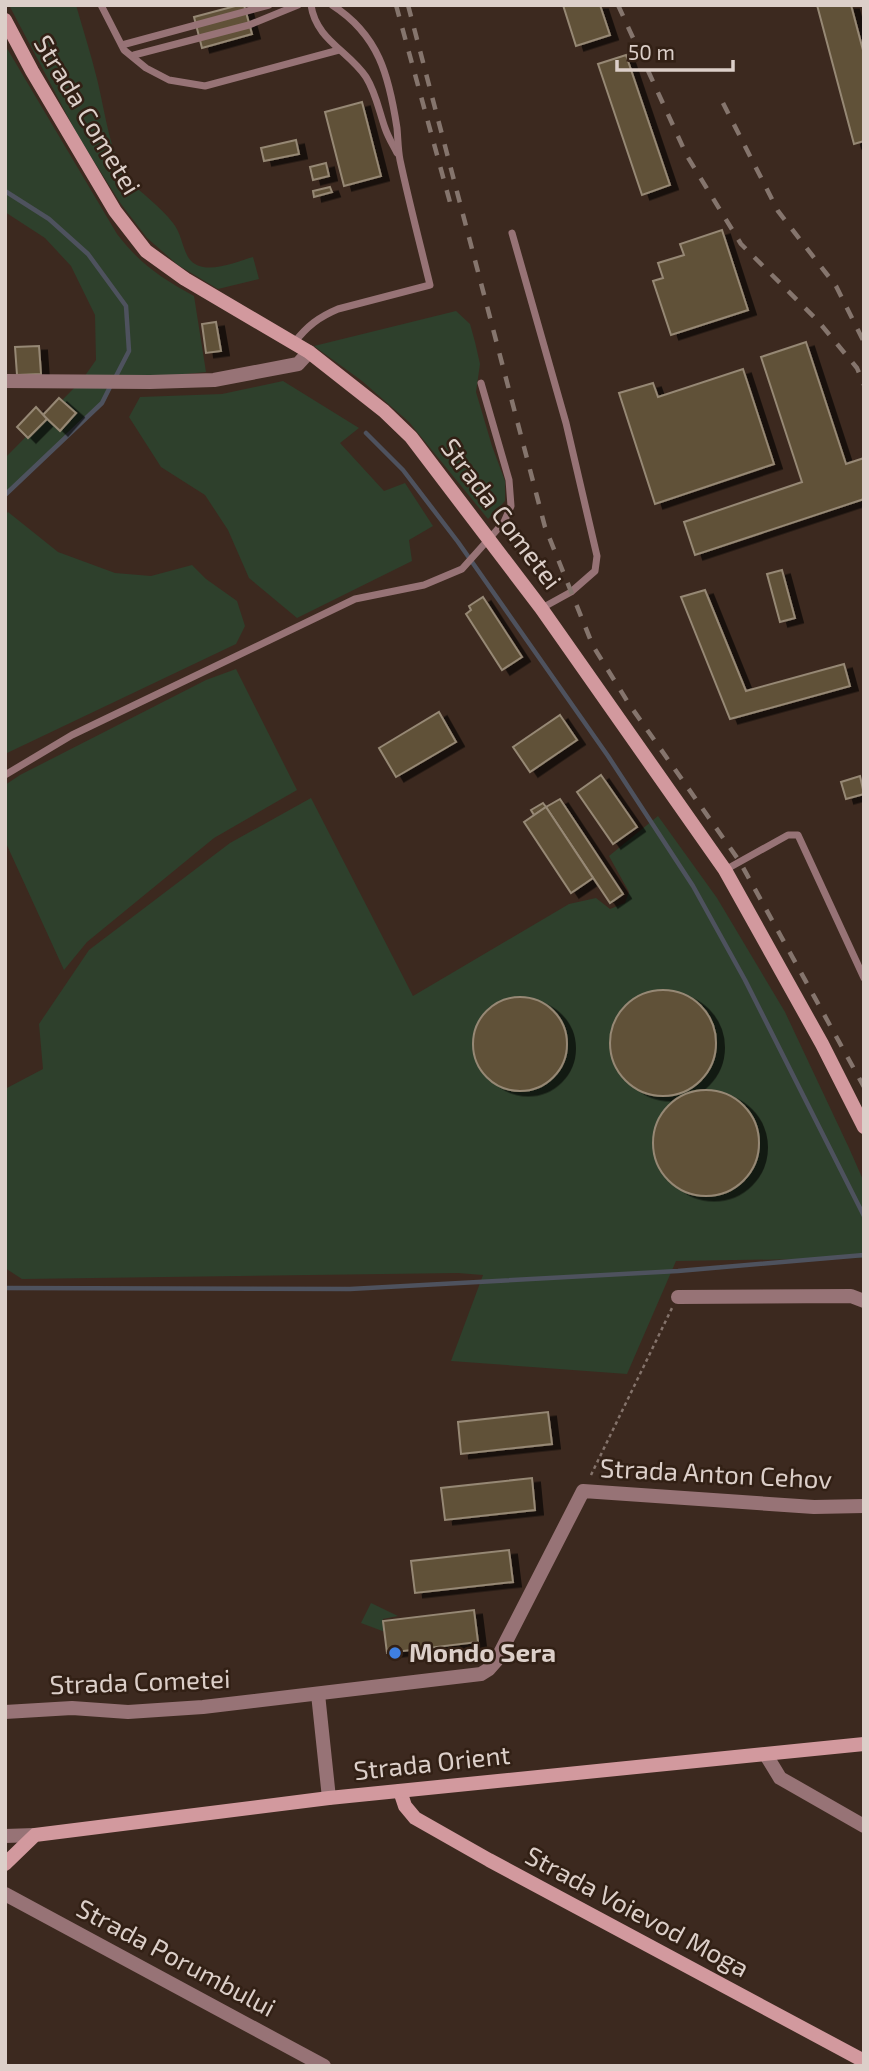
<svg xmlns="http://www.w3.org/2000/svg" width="869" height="2071" font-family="'Exo 2',sans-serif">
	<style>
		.green { fill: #2e402c }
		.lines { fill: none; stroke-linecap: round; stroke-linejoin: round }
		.stream { stroke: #4e525e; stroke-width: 4.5 }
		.building { fill: #615139; stroke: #968874; stroke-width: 2; filter: url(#shadow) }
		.path { stroke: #84736b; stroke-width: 2.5; stroke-dasharray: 3.5 3.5; stroke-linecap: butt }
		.lane { stroke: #977376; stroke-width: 7 }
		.street { stroke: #977376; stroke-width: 14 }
		.secondary { stroke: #d2999e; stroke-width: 14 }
		.rail { stroke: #85756d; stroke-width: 4.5; stroke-dasharray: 12 12; stroke-linecap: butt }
		.shop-dot { fill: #3f7fe0; stroke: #322015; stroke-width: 2.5 }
		.labels { text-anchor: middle; stroke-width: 5; stroke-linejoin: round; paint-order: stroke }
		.street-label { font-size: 26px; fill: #dccfc9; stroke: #322015 }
		.poi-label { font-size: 26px; font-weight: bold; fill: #dccfc9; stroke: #322015; text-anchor: start }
	</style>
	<defs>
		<filter id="shadow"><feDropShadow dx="8" dy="4.5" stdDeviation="0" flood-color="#0009"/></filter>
	</defs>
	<rect width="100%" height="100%" fill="#3c291f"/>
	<g class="green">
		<path d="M9,5H76C83,30 91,54 97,79C105,111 109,149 126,178C141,193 160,206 173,223C181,233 182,246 188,257C201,278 235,262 253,257L259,279L218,289L178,265L147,238L121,204L78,136Z"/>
		<path d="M5,45L117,234C140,264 161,278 194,296L206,372L115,381L102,403L5,495V458L82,380L96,360L95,315L71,266L45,238L5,212Z"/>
		<polygon points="456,311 470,324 475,342 480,364 476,392 492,446 505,481 505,501 488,519 409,422 362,381 314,346"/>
		<polygon points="283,381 359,428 340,443 384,491 405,483 433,526 409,540 412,561 297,618 249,578 228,530 205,495 161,467 129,417 140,397 222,394"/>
		<polygon points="8,512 58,552 115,573 151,576 192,565 206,579 237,601 245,626 236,644 5,754 5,515"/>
		<polygon points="236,669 297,790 214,838 87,942 64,970 5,841 5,785 20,775 206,680"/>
		<polygon points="311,798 413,996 569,904 596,898 610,909 625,903 629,892 609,856 658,816 717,898 785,1012 849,1148 864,1182 864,1258 676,1261 627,1374 451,1361 483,1275 458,1273 22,1279 5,1268 5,1089 43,1069 39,1024 89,950 230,843"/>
		<polygon points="371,1603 398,1616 383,1619 385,1632 361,1623"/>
	</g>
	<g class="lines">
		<g class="stream">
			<polyline points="5,191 49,219 88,254 126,306 129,351 115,378"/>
			<polyline points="366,433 403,470 458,542 608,756 693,886 745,980 864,1216"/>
			<polyline points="5,495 102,403 111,385"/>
			<polyline points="5,1288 350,1289 678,1271 864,1255"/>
		</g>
	</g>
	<g class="building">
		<polygon points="239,5 244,5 252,34 202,48 194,17"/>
		<polygon points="563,5 600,5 610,35 576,46"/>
		<polygon points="817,5 851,5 864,54 864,141 854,144"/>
		<polygon points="626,55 670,185 642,195 598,64"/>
		<polygon points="362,102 381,176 344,186 325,112"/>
		<polygon points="296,140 299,154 264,161 261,148"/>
		<polygon points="326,163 329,176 313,180 310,167"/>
		<polygon points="330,187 332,192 314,197 313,191"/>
		<polygon points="722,230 748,310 671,335 653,281 663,278 658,263 684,255 680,244"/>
		<polygon points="216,322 221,351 206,353 202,324"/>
		<polygon points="806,342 846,464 864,458 864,499 695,555 684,522 802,482 761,357"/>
		<polygon points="39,346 41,374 17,375 15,347"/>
		<polygon points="743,369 774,464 655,504 619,393 653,383 658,397"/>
		<polygon points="59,398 76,413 60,431 43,415"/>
		<polygon points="36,407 47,419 28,438 17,427"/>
		<polygon points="782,570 795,618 780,622 767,574"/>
		<polygon points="705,590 746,691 844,664 850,686 730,719 681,597"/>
		<polygon points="483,597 522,657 502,670 466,614 471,610 469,606"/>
		<polygon points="439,712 456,742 396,777 379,748"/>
		<polygon points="560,715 577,740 530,772 513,747"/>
		<polygon points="601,775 637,827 613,844 577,792"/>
		<polygon points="860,776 864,794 846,799 841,782"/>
		<polygon points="560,799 623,894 610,903 546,807"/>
		<polygon points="543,803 546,807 534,815 531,810"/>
		<polygon points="546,807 593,878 571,893 524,822"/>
		<circle cx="663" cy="1043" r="53"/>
		<circle cx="520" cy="1044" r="47"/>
		<circle cx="706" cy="1143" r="53"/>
		<polygon points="548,1412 552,1444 461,1454 458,1422"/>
		<polygon points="532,1478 535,1510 445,1520 441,1488"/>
		<polygon points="509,1550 513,1582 415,1593 411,1561"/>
		<polygon points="474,1610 478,1642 387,1653 383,1621"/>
	</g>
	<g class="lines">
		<polyline class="path" points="591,1475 672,1308"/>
		<g class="lane">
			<polyline points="101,5 124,50 146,68 169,80 205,86 339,50"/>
			<path d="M311,5C316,40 349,51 366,77C376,93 379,111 385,128C388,137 393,145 397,153"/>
			<polyline points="122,45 269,5"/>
			<polyline points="134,55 249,25 298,5"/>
			<polyline points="512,233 566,423 597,556 595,571 571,592 542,608"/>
			<path d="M294,343C307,326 319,317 338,309L430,285C420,244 409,202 400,160C398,150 398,139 397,128C389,76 379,35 332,5"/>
			<polyline points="5,775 72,735 355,599 424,585 462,569 504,522 511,506 509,480 481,383"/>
			<polyline points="725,870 788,835 798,835 864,978"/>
		</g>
		<g class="street">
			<polyline points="5,381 150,382 214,380 298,364 309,352"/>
			<polyline points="678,1297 851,1296 864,1301"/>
			<polyline points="318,1694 329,1798"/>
			<polyline points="5,1712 72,1708 128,1712 203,1707 481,1674 489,1669 496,1661 583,1491 814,1507 864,1506"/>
			<polyline points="766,1755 780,1778 864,1826"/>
			<polyline points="5,1836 35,1835"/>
			<polyline points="5,1894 324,2066"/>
		</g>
		<g class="secondary">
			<polyline points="5,20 32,71 115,211 146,251 185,279 309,352 384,411 411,437 541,608 725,870 822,1044 864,1127"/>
			<polyline points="400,1791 405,1806 415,1818 489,1860 864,2061"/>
			<polyline points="5,1864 35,1835 329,1798 864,1744"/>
		</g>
		<g class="rail">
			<polyline points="396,5 451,206"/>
			<polyline points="408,5 545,527 593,646 629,704 740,862 864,1087"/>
			<polyline points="618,5 687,156 741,244 818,321 857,368 864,385"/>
			<polyline points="723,103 778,211 836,286 864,342"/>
		</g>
	</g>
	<circle class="shop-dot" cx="395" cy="1653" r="7"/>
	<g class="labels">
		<g class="street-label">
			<text transform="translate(87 115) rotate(59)" y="9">Strada Cometei</text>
			<text transform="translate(501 514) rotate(53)" y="9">Strada Cometei</text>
			<text transform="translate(716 1474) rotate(3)" y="9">Strada Anton Cehov</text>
			<text transform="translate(140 1682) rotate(-2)" y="9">Strada Cometei</text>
			<text transform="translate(432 1763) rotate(-6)" y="9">Strada Orient</text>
			<text transform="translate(637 1912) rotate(28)" y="9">Strada Voievod Moga</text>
			<text transform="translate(176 1958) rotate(28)" y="9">Strada Porumbului</text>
		</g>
		<g class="poi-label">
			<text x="409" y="1662">Mondo Sera</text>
		</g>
	</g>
	<rect width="869" height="2071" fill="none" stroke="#dccfc9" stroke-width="14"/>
	<path d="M617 60v10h116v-10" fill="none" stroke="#dccfc9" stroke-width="3.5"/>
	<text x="628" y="60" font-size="21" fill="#dccfc9" stroke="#322015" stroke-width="5" paint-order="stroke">50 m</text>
</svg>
